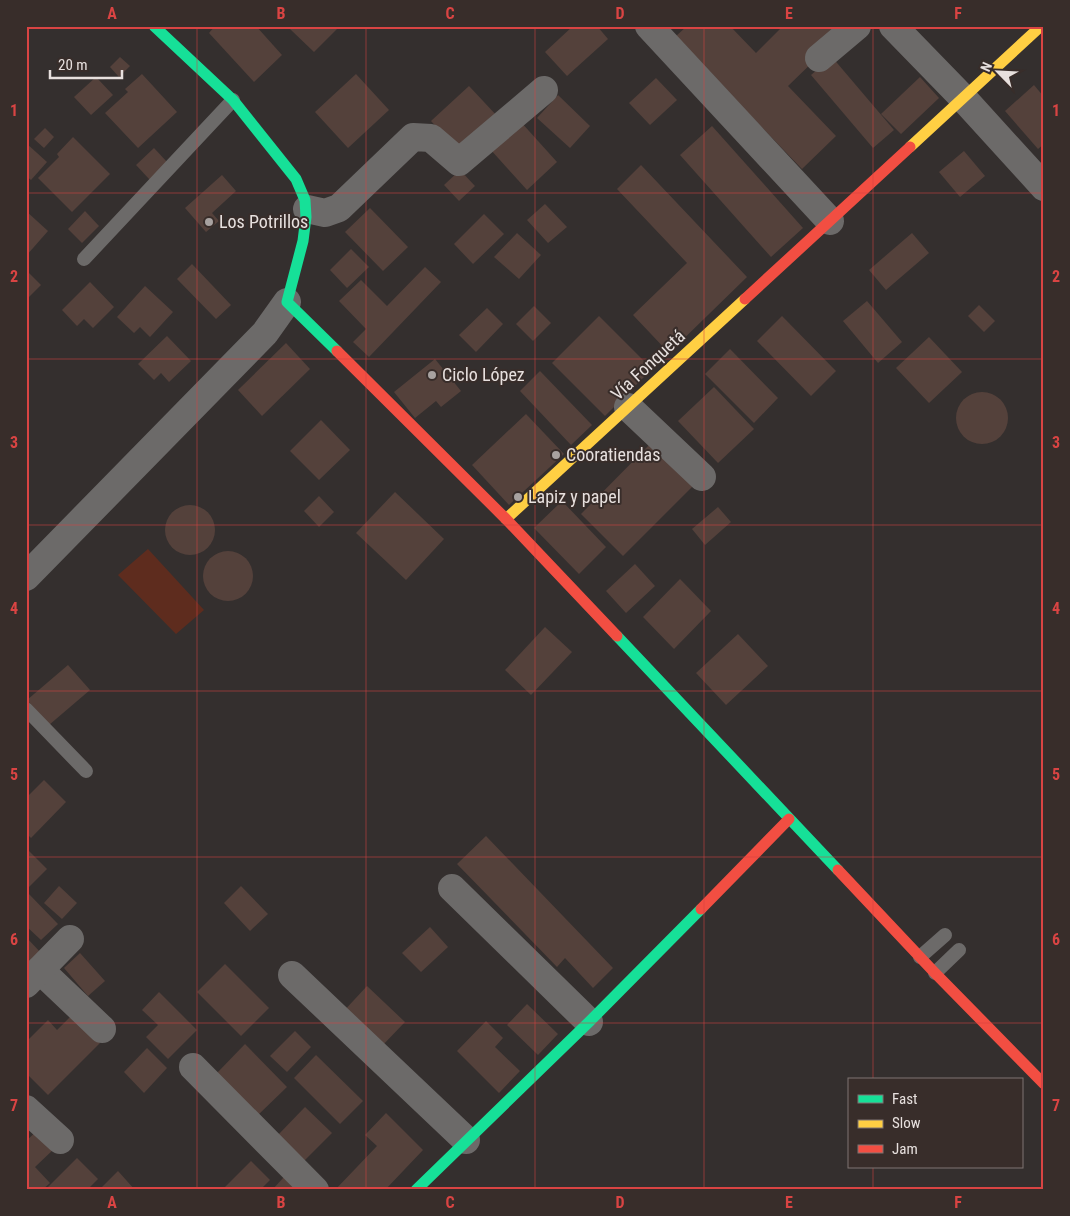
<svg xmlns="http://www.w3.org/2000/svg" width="1070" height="1216" font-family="'Roboto Condensed',sans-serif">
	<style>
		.green { fill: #5e2c1e }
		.building { fill: #54413b }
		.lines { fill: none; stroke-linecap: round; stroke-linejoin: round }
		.lane { stroke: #6c6a69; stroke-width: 14 }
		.street { stroke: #6c6a69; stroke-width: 28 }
		.fast { stroke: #16e098; stroke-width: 11 }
		.slow { stroke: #ffcf43; stroke-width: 11 }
		.jam { stroke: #f24e42; stroke-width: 11 }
		.grid { fill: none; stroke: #d94443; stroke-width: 1; stroke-opacity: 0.55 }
		.poi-dot { fill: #a8a2a0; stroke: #382d2a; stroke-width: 2 }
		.labels { text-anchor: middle; stroke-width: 4; stroke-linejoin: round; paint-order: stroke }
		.poi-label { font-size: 18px; fill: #e7e0de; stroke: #382d2a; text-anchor: start }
		.street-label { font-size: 18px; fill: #e7e0de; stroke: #382d2a }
		.neatline { fill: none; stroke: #d94443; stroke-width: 2 }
		.grid-label { font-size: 16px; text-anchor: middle; font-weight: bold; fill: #d94443 }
	</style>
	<rect width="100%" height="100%" fill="#342f2e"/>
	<polygon class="green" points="148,549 204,610 176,634 118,575"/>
	<g class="building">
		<polygon points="215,26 256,26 282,55 254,82 209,33"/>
		<polygon points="293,26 340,26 314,52 290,29"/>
		<polygon points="573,26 597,26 608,39 567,76 545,52"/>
		<polygon points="687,26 730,26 756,53 783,26 850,26 788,86 836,136 802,169 675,37"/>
		<polygon points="120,57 130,66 119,77 110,67"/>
		<polygon points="832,57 894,130 873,148 811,75"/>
		<polygon points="142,74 177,112 138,148 105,113 128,92 125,89"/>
		<polygon points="356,74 389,110 348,148 315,112"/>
		<polygon points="96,77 113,95 91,115 74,97"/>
		<polygon points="920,77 939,98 901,134 881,114"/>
		<polygon points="656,78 677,100 650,125 629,103"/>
		<polygon points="1034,85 1044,97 1044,144 1038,149 1005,111"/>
		<polygon points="469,86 498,117 459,152 431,121"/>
		<polygon points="558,95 590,126 570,148 537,118"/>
		<polygon points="520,121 557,162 527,190 490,149"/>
		<polygon points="712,126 803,228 771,257 680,155"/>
		<polygon points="45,128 54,137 44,148 34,139"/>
		<polygon points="73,137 110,174 72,212 38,178 59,157 57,154"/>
		<polygon points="26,143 47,162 31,180 26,176"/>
		<polygon points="154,148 168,163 150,180 136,165"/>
		<polygon points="964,151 985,176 960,197 939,172"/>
		<polygon points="641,165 747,277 669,353 633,315 687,263 617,189"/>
		<polygon points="460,170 475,186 459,201 444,185"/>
		<polygon points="222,175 236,191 212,213 219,221 206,232 185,208"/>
		<polygon points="545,204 567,227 548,243 527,220"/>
		<polygon points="370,208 408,247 383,271 345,232"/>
		<polygon points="26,211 48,231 26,256"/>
		<polygon points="85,211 99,226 82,243 68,229"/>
		<polygon points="484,214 504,234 473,264 454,244"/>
		<polygon points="517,233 541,255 519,279 494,257"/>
		<polygon points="912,233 929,253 886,290 869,270"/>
		<polygon points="351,249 369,267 347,288 330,270"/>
		<polygon points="192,264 231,305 216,319 177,279"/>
		<polygon points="425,267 441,282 369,357 353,342 366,329 339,301 361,280 387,306"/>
		<polygon points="26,270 41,285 26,300"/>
		<polygon points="90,282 114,307 93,328 84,319 77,326 62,310"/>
		<polygon points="145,286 173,312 150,337 140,327 134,333 117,317"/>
		<polygon points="867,301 902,342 878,363 843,321"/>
		<polygon points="979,305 995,321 984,332 968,316"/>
		<polygon points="534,306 551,323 533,341 516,324"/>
		<polygon points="487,308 503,324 476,352 459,335"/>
		<polygon points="599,316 652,369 605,416 552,363"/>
		<polygon points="782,316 836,371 811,396 757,341"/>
		<polygon points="167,336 191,361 169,382 161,373 154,380 138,364"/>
		<polygon points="929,337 962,372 929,403 896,368"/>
		<polygon points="286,343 310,369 262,416 238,390"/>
		<polygon points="730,349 778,398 754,423 705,374"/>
		<polygon points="435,359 461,391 441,407 436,401 415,418 394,392"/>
		<polygon points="540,371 592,425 571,445 520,391"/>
		<polygon points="714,387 754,429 718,463 678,421"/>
		<circle cx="982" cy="418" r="26"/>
		<polygon points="526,414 564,454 509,505 472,465"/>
		<polygon points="321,420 350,450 319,480 290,451"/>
		<polygon points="654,440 697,482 623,556 581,514"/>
		<polygon points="395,492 444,539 406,580 356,533"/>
		<polygon points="319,496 334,512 319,527 304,511"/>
		<polygon points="562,501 606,547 579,574 534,528"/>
		<circle cx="190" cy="530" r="25"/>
		<polygon points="718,507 731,522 705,545 692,529"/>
		<circle cx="228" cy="576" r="25"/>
		<polygon points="635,564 655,586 626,613 606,591"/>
		<polygon points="680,579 711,611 674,649 643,617"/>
		<polygon points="545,627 572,652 531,695 505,670"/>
		<polygon points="738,634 768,666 726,705 696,673"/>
		<polygon points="68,665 90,690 49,725 27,700"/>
		<polygon points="44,780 66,802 31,838 26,833 26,798"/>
		<polygon points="486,836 613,968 593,988 565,958 557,967 457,864"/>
		<polygon points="26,848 47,869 26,890"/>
		<polygon points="59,886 77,903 62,919 44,903"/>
		<polygon points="241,886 268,914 250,931 224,903"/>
		<polygon points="26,891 58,924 41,940 26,926"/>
		<polygon points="430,927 448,947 421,972 402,953"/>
		<polygon points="26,937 42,954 26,969"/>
		<polygon points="80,953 105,981 88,996 64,968"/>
		<polygon points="225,964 269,1008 241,1036 197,992"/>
		<polygon points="367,986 405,1022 380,1048 342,1013"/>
		<polygon points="159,992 197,1030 168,1059 146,1037 158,1025 142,1010"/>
		<polygon points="527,1004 558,1034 538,1055 507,1025"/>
		<polygon points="72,1015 100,1043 48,1095 26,1073 26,1042 48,1020 57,1030"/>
		<polygon points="486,1021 503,1038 495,1047 520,1071 499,1093 457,1051"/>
		<polygon points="295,1031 311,1047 287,1072 270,1056"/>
		<polygon points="245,1044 287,1087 257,1116 216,1074"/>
		<polygon points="147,1048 167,1068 144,1093 124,1072"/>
		<polygon points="316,1055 363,1101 340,1124 294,1078"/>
		<polygon points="305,1107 332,1133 303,1162 277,1136"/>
		<polygon points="386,1113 423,1150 385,1190 335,1190 377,1146 365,1135"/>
		<polygon points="38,1130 55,1148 35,1167 50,1183 42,1190 26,1190 26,1141"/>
		<polygon points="77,1158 98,1179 87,1190 45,1190"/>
		<polygon points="251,1161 270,1180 260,1190 222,1190"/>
		<polygon points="118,1171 135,1190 99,1190"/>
		<polygon points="284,1177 297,1190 272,1190"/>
	</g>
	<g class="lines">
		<g class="lane">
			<polyline points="84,259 233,100"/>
			<polyline points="26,709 86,771"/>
			<polyline points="920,957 945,935"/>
			<polyline points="935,973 959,950"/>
		</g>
		<g class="street">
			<polyline points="649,26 830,221"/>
			<polyline points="893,26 963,98 1044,187"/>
			<polyline points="819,58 857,26"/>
			<polyline points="307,209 325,213 339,208 413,137 431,138 459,162 544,90"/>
			<polyline points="628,407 702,477"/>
			<polyline points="26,577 265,333 287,302"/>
			<polyline points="452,888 589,1022"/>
			<polyline points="40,970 102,1029"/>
			<polyline points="292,975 466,1140"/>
			<polyline points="26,984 70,939"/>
			<polyline points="193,1067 315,1190"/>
			<polyline points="26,1109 60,1140"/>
		</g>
		<g class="fast">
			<polyline points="154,26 233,100 296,179 305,200 306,217 303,241 287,302 337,351"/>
			<polyline points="617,636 838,870"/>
			<polyline points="416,1190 589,1022 701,909"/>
		</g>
		<g class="slow">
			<polyline points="910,147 1041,26"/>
			<polyline points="506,519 745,299"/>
		</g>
		<g class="jam">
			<polyline points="745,299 910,147"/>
			<polyline points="337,351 506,519 617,636"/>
			<polyline points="838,870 935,973 1044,1084"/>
			<polyline points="701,909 789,819"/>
		</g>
	</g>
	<path class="grid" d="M197,26V1190M366,26V1190M535,26V1190M704,26V1190M873,26V1080M26,193H1044M26,359H1044M26,525H1044M26,691H1044M26,857H1044M26,1023H1044M873,1167V1190"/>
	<g class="poi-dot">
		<circle cx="209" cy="222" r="5"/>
		<circle cx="432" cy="375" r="5"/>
		<circle cx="556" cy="455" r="5"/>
		<circle cx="518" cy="497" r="5"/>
	</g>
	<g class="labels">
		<g class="poi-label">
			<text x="219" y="228">Los Potrillos</text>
			<text x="442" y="381">Ciclo López</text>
			<text x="566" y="461">Cooratiendas</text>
			<text x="528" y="503">Lapiz y papel</text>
		</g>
		<g class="street-label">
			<text transform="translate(648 365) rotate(-43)" y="6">Vía Fonquetá</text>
		</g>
	</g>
	<rect width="1070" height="1216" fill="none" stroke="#382d2a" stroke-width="55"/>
	<rect x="848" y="1078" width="175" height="90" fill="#382d2a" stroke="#7e7572"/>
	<rect x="858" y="1095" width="25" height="8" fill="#16e098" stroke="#7e7572"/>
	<text x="892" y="1104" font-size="15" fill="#e7e0de">Fast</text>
	<rect x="858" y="1120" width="25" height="8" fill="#ffcf43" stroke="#7e7572"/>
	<text x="892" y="1128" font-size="15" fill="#e7e0de">Slow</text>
	<rect x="858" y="1145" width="25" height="8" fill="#f24e42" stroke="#7e7572"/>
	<text x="892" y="1154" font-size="15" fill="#e7e0de">Jam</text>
	<g transform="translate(998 72) rotate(294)" stroke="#382d2a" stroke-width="4" paint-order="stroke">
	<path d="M0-4L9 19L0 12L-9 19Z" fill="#e7e0de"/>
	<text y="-8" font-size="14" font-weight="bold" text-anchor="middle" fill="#e7e0de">N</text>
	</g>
	<path d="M50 70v8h72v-8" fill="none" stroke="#e7e0de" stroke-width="2.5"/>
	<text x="58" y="70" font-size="15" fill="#e7e0de" stroke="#382d2a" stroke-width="4" paint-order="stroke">20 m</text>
	<rect x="28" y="28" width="1014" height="1160" class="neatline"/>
	<g class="grid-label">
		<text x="112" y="19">A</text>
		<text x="281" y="19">B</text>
		<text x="450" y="19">C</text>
		<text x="620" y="19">D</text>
		<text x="789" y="19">E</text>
		<text x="958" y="19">F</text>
		<text x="14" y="116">1</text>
		<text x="1056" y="116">1</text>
		<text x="14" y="282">2</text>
		<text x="1056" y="282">2</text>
		<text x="14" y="448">3</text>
		<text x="1056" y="448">3</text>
		<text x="14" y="614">4</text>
		<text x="1056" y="614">4</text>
		<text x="14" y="780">5</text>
		<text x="1056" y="780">5</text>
		<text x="14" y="945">6</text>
		<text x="1056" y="945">6</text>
		<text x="14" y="1111">7</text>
		<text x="1056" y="1111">7</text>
		<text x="112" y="1208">A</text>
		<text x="281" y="1208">B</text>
		<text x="450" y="1208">C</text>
		<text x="620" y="1208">D</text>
		<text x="789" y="1208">E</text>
		<text x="958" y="1208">F</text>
	</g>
</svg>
